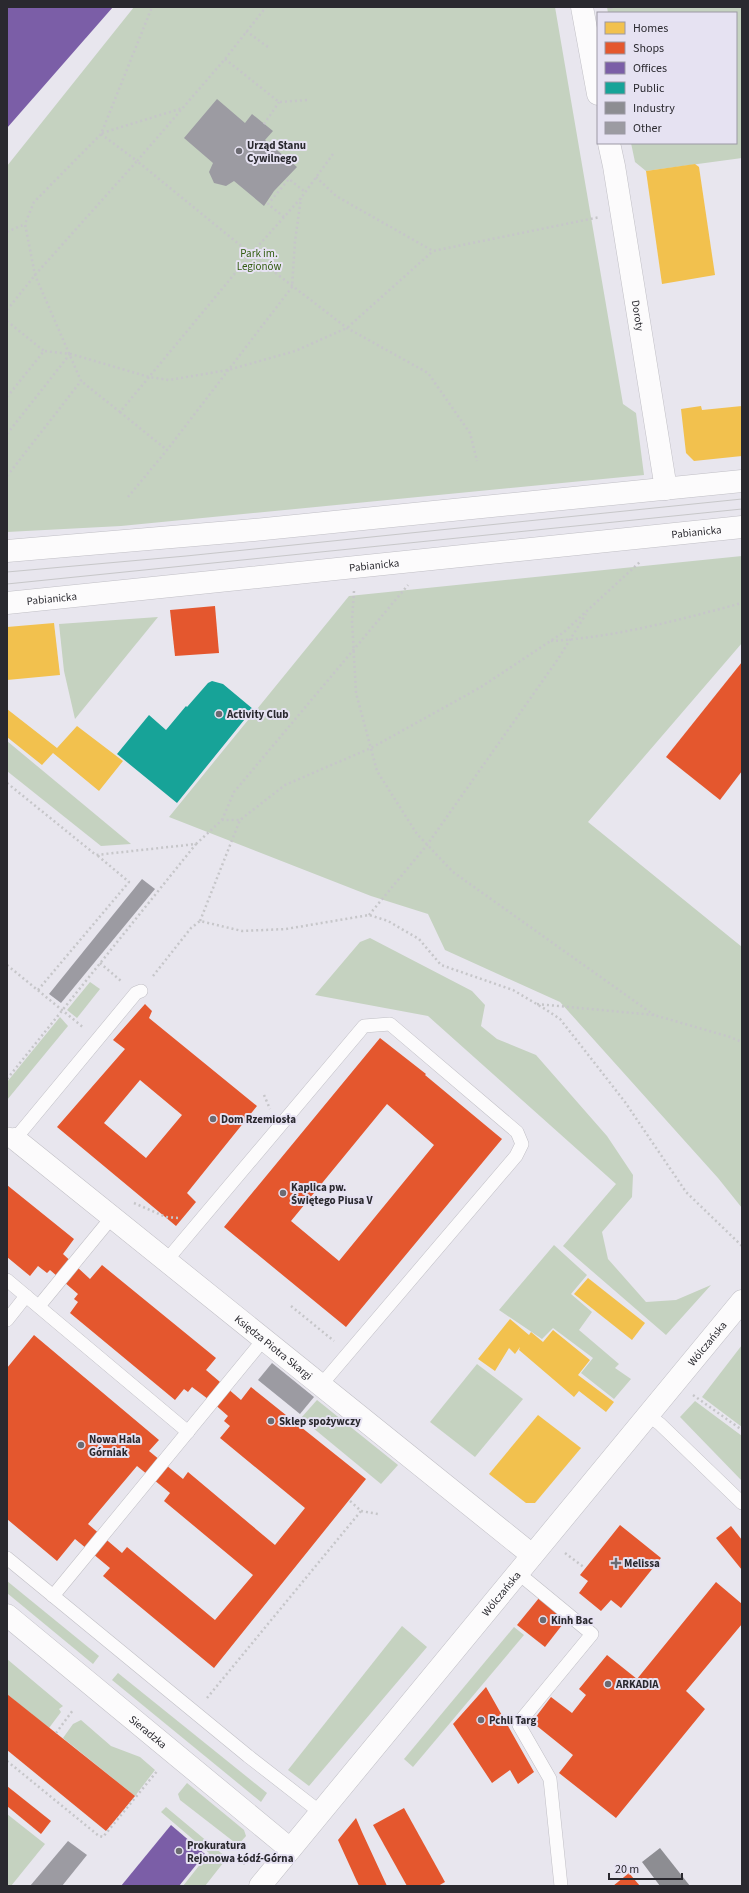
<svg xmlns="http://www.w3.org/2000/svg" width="749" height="1893" font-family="'Source Sans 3',sans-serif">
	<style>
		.green { fill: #c5d2c0 }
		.homes { fill: #f2c14e }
		.shops { fill: #e4572e; fill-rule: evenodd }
		.offices { fill: #7b5ea7 }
		.public { fill: #17a398 }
		.industry { fill: #8d8d92 }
		.building { fill: #9c9ba2 }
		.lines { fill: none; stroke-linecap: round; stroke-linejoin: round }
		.service-casing { stroke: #c0bfc5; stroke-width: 14 }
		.minor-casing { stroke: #c0bfc5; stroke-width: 23 }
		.tertiary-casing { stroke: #c0bfc5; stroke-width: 23 }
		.path { stroke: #c6c6c9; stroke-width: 2.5; stroke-dasharray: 2 3; stroke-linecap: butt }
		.service { stroke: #fcfbfc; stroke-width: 13 }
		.minor { stroke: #fcfbfc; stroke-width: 22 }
		.tertiary { stroke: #fcfbfc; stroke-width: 22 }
		.tram { stroke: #c7c7c9; stroke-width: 1 }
		.poi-dot { fill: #6c6b72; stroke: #e6e2f2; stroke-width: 1.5 }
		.labels { text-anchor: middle; stroke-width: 4; stroke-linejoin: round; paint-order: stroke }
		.poi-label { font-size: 11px; font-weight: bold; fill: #2a292f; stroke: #e6e2f2; text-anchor: start }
		.park-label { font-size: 11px; fill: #325c10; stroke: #e6e2f2 }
		.street-label { font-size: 11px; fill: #2a292f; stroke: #e6e2f2 }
	</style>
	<rect width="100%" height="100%" fill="#e8e6ee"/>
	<g class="green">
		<polygon points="134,7 555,7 623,404 636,413 644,475 121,526 7,532 7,166"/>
		<polygon points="607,7 742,7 742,158 646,171 635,162 631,143 736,143 736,13 608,13"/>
		<polygon points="742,556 742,643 588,822 742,947 742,1208 718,1178 560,1002 445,950 428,914 371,896 169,817 349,596"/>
		<polygon points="158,617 75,719 64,671 59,624"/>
		<polygon points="7,741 131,844 101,846 7,771"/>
		<polygon points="370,938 472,991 485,1005 481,1026 497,1039 536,1055 607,1136 633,1175 632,1197 602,1232 608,1259 646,1302 676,1300 711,1285 666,1335 563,1246 616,1184 428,1016 315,995 360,942"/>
		<polygon points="90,982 100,989 77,1018 67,1010"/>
		<polygon points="60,1017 68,1026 7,1100 7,1082"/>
		<polygon points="554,1245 587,1275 571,1294 592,1312 579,1330 619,1364 615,1368 631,1379 614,1399 581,1373 593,1358 553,1328 542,1339 499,1310"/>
		<polygon points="742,1345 742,1427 702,1397"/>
		<polygon points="477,1364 523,1399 475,1457 430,1422"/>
		<polygon points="317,1400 398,1465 381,1484 301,1418"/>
		<polygon points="695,1401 742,1436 742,1481 680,1417"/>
		<polygon points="7,1581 99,1656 93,1664 7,1593"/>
		<polygon points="402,1626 427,1647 309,1786 288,1770"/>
		<polygon points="514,1627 524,1635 413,1767 404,1759"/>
		<polygon points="7,1659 63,1706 59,1709 61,1712 49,1728 7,1694"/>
		<polygon points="118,1673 267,1793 261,1802 112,1680"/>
		<polygon points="81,1720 111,1746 140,1757 155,1770 135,1796 63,1738 73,1724"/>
		<polygon points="187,1783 244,1830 246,1836 238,1845 180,1800 178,1794"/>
		<polygon points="166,1807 227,1858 205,1886 183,1886 209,1853 161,1812"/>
		<polygon points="7,1814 45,1844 11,1886 7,1886"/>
	</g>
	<g class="homes">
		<polygon points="695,164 699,167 715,275 662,284 646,171"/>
		<polygon points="701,406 702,410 742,406 742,456 694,461 686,453 681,409"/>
		<polygon points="54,623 60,675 7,680 7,627"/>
		<polygon points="7,709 57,748 77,726 123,761 99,791 53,753 42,765 7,737"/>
		<polygon points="588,1278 645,1323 632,1340 574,1294"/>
		<polygon points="510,1319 529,1335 531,1332 543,1342 553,1330 590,1360 578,1375 614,1402 606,1412 579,1391 574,1397 519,1350 520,1347 515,1354 509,1348 495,1371 478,1359"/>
		<polygon points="538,1415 581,1448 535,1503 526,1503 489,1474"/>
	</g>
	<g class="shops">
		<polygon points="215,606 219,653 175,656 170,610"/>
		<polygon points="742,662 742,771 720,800 666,757"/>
		<path d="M145,1004L152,1011L149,1018L257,1106L187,1193L196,1202L176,1226L57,1127L125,1049L113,1040ZM140,1080L182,1115L146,1158L104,1123Z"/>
		<path d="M380,1038L426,1074L425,1075L502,1139L346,1327L224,1227ZM387,1104L434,1145L339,1261L291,1221Z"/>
		<path d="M7,1185L74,1239L63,1254L90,1279L102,1265L216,1358L206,1370L241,1400L251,1387L366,1479L214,1668L103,1576L110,1568L75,1539L57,1561L7,1519V1368L34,1335L159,1440L149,1451L183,1479L188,1472L275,1545L305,1508L220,1438L230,1426L224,1421L228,1416L212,1402L192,1387L188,1392L184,1389L175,1400L70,1313L78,1302L74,1299L78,1294L50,1270L47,1273L38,1266L30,1276L7,1257ZM137,1466L170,1493L164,1501L253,1575L215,1620L127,1547L122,1553L88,1524Z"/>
		<polygon points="620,1525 661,1558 621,1608 611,1600 601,1611 579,1593 588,1581 580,1575"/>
		<polygon points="731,1526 742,1540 742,1570 716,1538"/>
		<polygon points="716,1582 742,1604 742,1624 686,1691 705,1709 616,1818 559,1773 573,1755 532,1722 551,1697 572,1713 586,1695 579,1689 607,1655 637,1679"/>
		<polygon points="539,1598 566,1620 545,1647 517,1625"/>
		<polygon points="486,1687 534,1772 518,1784 510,1770 492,1783 453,1724"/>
		<polygon points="7,1694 135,1796 106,1831 7,1750"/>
		<polygon points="7,1786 51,1821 41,1834 7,1806"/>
		<polygon points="404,1808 445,1882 438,1886 407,1886 373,1825"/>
		<polygon points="356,1818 362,1832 387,1886 359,1886 338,1840"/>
		<polygon points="629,1873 640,1886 613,1886"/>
	</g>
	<g class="offices">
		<polygon points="7,7 113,7 7,128"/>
		<polygon points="171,1825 205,1854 179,1886 121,1886"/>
	</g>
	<polygon class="public" points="212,681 223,684 253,709 177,803 117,754 149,715 166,730 186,706 187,707 208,683"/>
	<polygon class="industry" points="660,1848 690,1886 660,1886 642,1862"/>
	<g class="building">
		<polygon points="217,99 245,123 252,114 273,131 265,140 297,167 274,191 264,206 234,181 226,186 214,183 209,172 213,163 184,138"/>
		<polygon points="142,879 155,889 61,1003 49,994"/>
		<polygon points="272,1363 314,1397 300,1414 258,1380"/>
		<polygon points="68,1841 87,1855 62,1886 30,1886"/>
	</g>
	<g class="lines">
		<g class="service-casing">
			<g id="service">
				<polyline points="9,1134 15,1139 136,993 141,991"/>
				<polyline points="166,1261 364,1026 390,1024 517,1132 522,1144 516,1156 321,1385"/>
				<polyline points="7,1280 26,1296 7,1320"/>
				<polyline points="26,1296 188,1432"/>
				<polyline points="39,1306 112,1217"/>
				<polyline points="648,1415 660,1424 742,1503"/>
				<polyline points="7,1558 248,1756 320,1812"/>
				<polyline points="518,1573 592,1634 522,1719 519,1725 550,1779 561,1886"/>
				<polyline points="53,1596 264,1339"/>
			</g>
		</g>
		<g class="minor-casing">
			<g id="minor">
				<polyline points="582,7 598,94"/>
				<path id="s1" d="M609,143L614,166L666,489"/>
				<path id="s2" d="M15,1139L532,1555"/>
				<path id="s3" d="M7,1615L290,1849"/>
			</g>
		</g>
		<g class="tertiary-casing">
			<g id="tertiary">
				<polyline points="7,551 254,530 742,481"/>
				<path id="s4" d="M7,603L742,527"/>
				<path id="s5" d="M260,1886L742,1301"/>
			</g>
		</g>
		<g class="path">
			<polyline points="611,7 612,13"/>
			<polyline points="246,31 268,47"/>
			<polyline points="225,59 279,102 308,100"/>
			<polyline points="264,124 279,102"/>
			<polyline points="102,133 183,108"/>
			<polyline points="101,134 137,161 225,59 266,7"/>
			<polyline points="333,154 301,198 251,254 347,328 428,373 470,433 477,461"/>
			<polyline points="316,177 336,196 433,251 600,217"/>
			<polyline points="284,217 268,204 289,179 305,192"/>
			<polyline points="7,232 25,224"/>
			<polyline points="7,310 35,275 137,161 251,254 120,412 81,381"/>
			<polyline points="7,321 44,351"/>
			<polyline points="7,397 44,351 71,354 149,377 169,380 228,370 295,351 347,328 433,251"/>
			<polyline points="120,412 167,450"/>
			<polyline points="7,434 70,354"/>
			<polyline points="7,476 81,381 35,275 25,224 34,202 101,134 152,7"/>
			<polyline points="128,497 167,450 292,287 295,241 301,198"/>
			<polyline points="354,591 352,620 356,693 377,771 417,834 453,872 654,1015"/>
			<path d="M551,641C616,637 679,620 742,603"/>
			<polyline points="7,783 96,855 196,844 222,820 240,820"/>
			<polyline points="222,820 234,792 408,585"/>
			<polyline points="369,915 427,845 558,659 586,614"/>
			<polyline points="200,921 240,820 285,785 371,748 481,687 564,632 641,561"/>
			<polyline points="100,963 121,981"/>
			<polyline points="7,965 84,1028"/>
			<polyline points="153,976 191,928 200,921 242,931 286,929 369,915 388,921 419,939 441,965 513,990 545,1009 560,1019 586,1052 625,1102 686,1192 742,1246"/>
			<polyline points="38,990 129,882 97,855"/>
			<polyline points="537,1004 654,1015 730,1037 742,1042"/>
			<polyline points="7,1079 196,844"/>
			<polyline points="264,1095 270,1109"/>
			<polyline points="134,1203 166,1217 178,1218"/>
			<polyline points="291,1306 334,1341"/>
			<polyline points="693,1395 742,1430"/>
			<polyline points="361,1511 378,1514"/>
			<polyline points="565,1553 585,1568"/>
			<polyline points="207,1698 361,1511 349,1500"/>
			<polyline points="56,1733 73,1710"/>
			<polyline points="7,1761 99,1836 103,1837 158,1770"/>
			<polyline points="236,1856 247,1866"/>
		</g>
		<use href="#service" class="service"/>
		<use href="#minor" class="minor"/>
		<use href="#tertiary" class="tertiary"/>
		<g class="tram">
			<polyline points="7,572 186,556 742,499"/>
			<polyline points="7,584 742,509"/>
		</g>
	</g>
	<g class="poi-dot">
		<circle cx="239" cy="151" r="4"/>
		<circle cx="219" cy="714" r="4"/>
		<circle cx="213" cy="1119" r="4"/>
		<circle cx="283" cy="1193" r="4"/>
		<circle cx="271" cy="1421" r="4"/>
		<circle cx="81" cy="1445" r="4"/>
		<path d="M614 1557h4v4h4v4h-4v4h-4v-4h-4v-4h4z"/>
		<circle cx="543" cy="1620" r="4"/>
		<circle cx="608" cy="1684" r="4"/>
		<circle cx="481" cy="1720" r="4"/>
		<circle cx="179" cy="1851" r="4"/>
	</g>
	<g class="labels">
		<g class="poi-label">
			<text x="247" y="149">Urząd Stanu<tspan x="247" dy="13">Cywilnego</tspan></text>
			<text x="227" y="718">Activity Club</text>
			<text x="221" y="1123">Dom Rzemiosła</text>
			<text x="291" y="1191">Kaplica pw.<tspan x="291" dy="13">Świętego Piusa V</tspan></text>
			<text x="279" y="1425">Sklep spożywczy</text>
			<text x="89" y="1443">Nowa Hala<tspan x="89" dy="13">Górniak</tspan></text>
			<text x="624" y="1567">Melissa</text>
			<text x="551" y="1624">Kinh Bac</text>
			<text x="616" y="1688">ARKADIA</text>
			<text x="489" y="1724">Pchli Targ</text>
			<text x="187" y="1849">Prokuratura<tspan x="187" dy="13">Rejonowa Łódź-Górna</tspan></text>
		</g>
		<g class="park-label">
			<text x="259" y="257">Park im.<tspan x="259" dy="13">Legionów</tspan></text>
		</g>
		<g class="street-label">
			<text dy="4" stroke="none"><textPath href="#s1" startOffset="175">Doroty</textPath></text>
			<text dy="4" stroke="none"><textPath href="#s4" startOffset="693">Pabianicka</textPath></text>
			<text dy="4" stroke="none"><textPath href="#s4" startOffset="369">Pabianicka</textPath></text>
			<text dy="4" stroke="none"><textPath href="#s4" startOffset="45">Pabianicka</textPath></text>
			<text dy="4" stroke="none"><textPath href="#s5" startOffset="703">Wólczańska</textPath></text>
			<text dy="4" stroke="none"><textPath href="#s2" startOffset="332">Księdza Piotra Skargi</textPath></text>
			<text dy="4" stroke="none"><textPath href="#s5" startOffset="379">Wólczańska</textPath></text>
			<text dy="4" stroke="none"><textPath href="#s3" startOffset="183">Sieradzka</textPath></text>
		</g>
	</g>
	<rect width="749" height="1893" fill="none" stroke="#2a292f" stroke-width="16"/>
	<rect x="597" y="12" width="140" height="132" fill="#e6e2f2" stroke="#9b98a4"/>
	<rect x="605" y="22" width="20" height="12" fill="#f2c14e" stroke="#9b98a4"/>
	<text x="633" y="32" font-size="12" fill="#2a292f">Homes</text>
	<rect x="605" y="42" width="20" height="12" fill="#e4572e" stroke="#9b98a4"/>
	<text x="633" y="52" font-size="12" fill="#2a292f">Shops</text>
	<rect x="605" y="62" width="20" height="12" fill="#7b5ea7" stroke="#9b98a4"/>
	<text x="633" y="72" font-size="12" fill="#2a292f">Offices</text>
	<rect x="605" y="82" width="20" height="12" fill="#17a398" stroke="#9b98a4"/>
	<text x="633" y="92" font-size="12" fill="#2a292f">Public</text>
	<rect x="605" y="102" width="20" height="12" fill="#8d8d92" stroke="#9b98a4"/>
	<text x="633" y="112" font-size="12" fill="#2a292f">Industry</text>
	<rect x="605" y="122" width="20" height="12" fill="#9c9ba2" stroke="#9b98a4"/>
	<text x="633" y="132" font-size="12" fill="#2a292f">Other</text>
	<path d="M609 1873v6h73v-6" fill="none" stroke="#2a292f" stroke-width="2"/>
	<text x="615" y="1873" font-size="12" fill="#2a292f" stroke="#e6e2f2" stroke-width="3" paint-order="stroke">20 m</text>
</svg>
